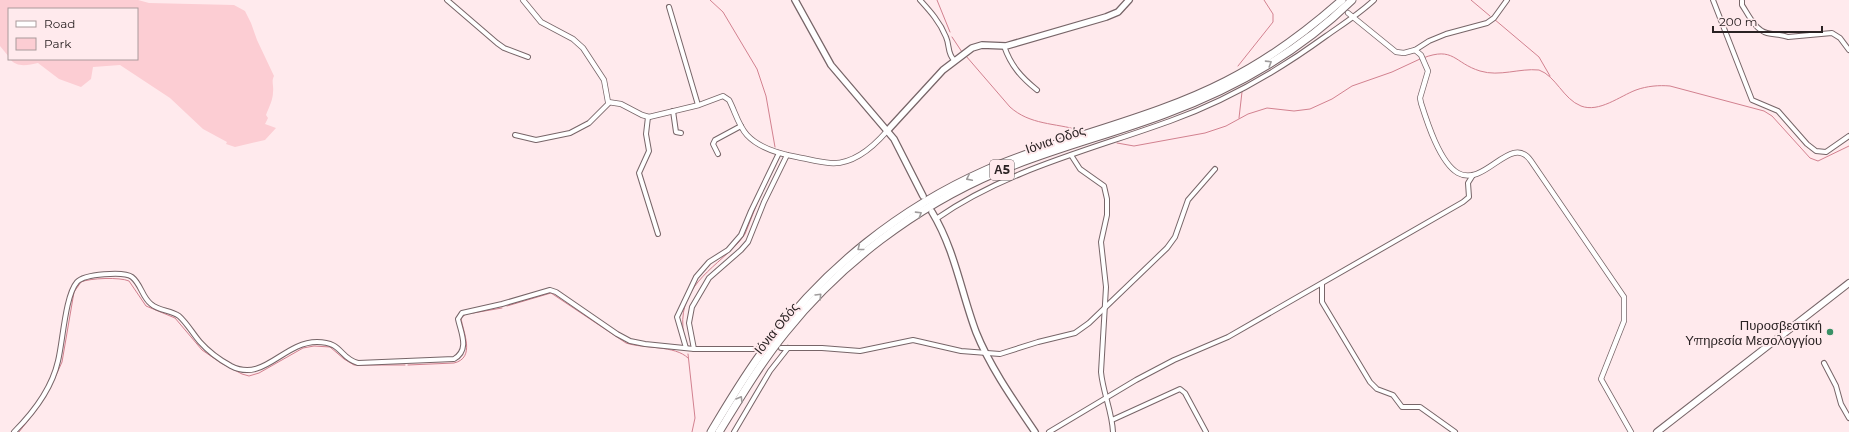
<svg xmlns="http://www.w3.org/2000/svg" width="1849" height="432" font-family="Montserrat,sans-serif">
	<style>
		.green { fill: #fccdd3 }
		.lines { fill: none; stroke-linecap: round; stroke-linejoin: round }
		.stream { stroke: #d2818f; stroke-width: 1 }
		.minor-casing { stroke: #776568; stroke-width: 6 }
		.tertiary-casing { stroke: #776568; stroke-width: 6 }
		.secondary-casing { stroke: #776568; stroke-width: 8 }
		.primary-casing { stroke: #776568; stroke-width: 8 }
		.motorway-casing { stroke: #776568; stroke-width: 9 }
		.minor { stroke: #fff; stroke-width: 4 }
		.tertiary { stroke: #fff; stroke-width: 4.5 }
		.secondary { stroke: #fff; stroke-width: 5.5 }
		.primary { stroke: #fff; stroke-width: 6 }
		.motorway { stroke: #fff; stroke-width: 7 }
		.oneway { stroke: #9f9c9c }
		.poi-dot { fill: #399166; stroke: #ffeaed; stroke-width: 1.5 }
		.labels { text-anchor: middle; stroke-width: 4; stroke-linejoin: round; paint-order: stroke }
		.shield { fill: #ffeaed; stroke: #6a5e60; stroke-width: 1 }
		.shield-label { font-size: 12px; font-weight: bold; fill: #2a2223 }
		.street-label { font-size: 13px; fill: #2a2223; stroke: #ffeaed }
		.poi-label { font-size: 13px; fill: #2a2223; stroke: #ffeaed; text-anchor: end }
	</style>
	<rect width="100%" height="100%" fill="#ffeaed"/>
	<path class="green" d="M0,0H138L149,3L234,5L245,11L251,23L257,40L274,76C271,82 274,85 273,92C273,100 269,107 266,115L268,118L265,124L276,128L265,140L235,147L226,144L227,142L203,129L170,98L120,65L93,67L91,79L81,87L59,79L38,63C28,65 17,68 10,59H137V9H9V57L0,46Z"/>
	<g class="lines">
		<g class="stream">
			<polyline points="710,0 723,12 757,69 766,96 775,147"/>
			<polyline points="937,0 950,32"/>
			<polyline points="1471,0 1490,16"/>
			<polyline points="1494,19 1539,57 1550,76"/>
			<polyline points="952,37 962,52"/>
			<path d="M966,56L1010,107C1030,125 1055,123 1079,130"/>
			<path d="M1423,58C1454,46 1454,63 1480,71C1500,77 1519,68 1539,70C1556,76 1563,99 1581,106C1599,113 1620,96 1636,90C1647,86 1659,85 1670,86L1764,111L1772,116L1810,158L1818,161L1849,146"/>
			<polyline points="1238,66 1273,22 1273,14 1264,0"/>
			<polyline points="1239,118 1242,92"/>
			<polyline points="1117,143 1134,146 1205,133 1226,126 1248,114 1267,108 1294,111 1310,109 1332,99 1352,86 1392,72 1420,59"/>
			<path d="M507,306L551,293L626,343C644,349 675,345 688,358"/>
			<polyline points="473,313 502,308"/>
			<path d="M684,336C675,288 712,271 739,242L745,234L758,201"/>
			<polyline points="688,354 695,418 692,432"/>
			<path d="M408,365L454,363C476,358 463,332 461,318L466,314"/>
			<path d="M53,382L62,362L74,292L81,282C90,278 120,277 129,281L146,306L175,318L202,350L221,363L242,374L249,376L259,373L303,348L314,346L330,347L344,359L354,365H405"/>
			<polyline points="19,432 37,409"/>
		</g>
		<g class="minor-casing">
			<g id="minor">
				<polyline points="447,0 497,43 504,48 528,57"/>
				<path d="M920,0C930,11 940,22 946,37C950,46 947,53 954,60"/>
				<polyline points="1713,0 1752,100 1778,111 1807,144 1816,151 1826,152 1849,136"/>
				<path d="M1742,1V5C1748,14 1755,30 1767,33C1774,35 1781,34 1788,37L1832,33L1840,38L1849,50"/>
				<polyline points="669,7 698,105"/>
				<path d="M1004,46C1011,66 1021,77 1037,90"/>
				<polyline points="1415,50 1429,41 1446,34 1487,23 1494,18 1507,0"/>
				<polyline points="673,111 676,132 681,133"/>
				<polyline points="648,117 646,134 649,151 639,173 658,234"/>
				<polyline points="515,135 536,140 570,133 589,123 609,103"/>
				<polyline points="718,154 713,144 715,140 741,126"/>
				<path d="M1071,155L1080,169L1104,186L1107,199V215L1101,242L1106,287L1101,372C1103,393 1112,411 1113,432"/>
				<path d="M936,219C1006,170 1090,150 1170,121C1226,101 1278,71 1326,36C1343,24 1359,14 1374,0"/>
				<polyline points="1322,284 1322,302 1370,382 1377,389 1393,395 1402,407 1420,407 1455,432"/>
				<polyline points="686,348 677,317 696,277 709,262 728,250 741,235 751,211 779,153"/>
				<polyline points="781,348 822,348 860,351 913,340 961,351 1000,354 1038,342 1075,333 1089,323 1167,248 1175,237 1188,200 1215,169"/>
				<polyline points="694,349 689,323 692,307 709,278 741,250 748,242 764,202 787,155"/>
				<polyline points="1824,363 1836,386 1841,404 1849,418"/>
				<polyline points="1112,420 1180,389 1185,393 1206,432"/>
				<path d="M14,432C33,413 52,388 58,361C63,341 65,296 77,282C84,274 124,271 132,277C141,284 142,297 151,304C159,311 170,310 179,316C187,323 193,334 200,342C208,351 220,360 231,366C264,383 283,342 317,342C343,342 339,358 358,363L454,359C470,350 461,333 458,319L462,313L502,304L550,290L556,292L617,334L630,341L645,344L694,349H757"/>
				<polyline points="734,432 770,371 788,348"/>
				<polyline points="1049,432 1136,380 1174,360 1228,337 1463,202 1469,197 1468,183 1473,175"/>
			</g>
		</g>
		<g class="tertiary-casing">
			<g id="tertiary">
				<path d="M523,0L541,22L573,39L583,48L604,80L608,102L621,104L642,115L649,117L699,105L723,96L729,100C735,111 738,125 747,135C760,149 780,154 797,157C808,159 819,162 830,163C853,165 874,146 887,131"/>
				<path d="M1348,13L1396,52L1404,53L1415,50L1421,55L1428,71L1420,98L1421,103C1427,122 1440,163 1458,173C1485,188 1511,132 1531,161L1624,297V321L1601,379L1631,432"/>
			</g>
		</g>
		<g class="secondary-casing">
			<g id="secondary">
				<polyline points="795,0 831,65 894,139 923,196"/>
				<polyline points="887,131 943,70 972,48 982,45 1006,46 1106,17 1118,12 1129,0"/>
				<path d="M932,212C955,250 961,292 976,332C990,367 1014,401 1035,432"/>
			</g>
		</g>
		<g class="primary-casing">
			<polyline id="primary" points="1657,432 1849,283"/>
		</g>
		<g class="motorway-casing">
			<g id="motorway">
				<path d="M711,432C729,402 747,371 769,343C825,268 900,208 986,170C1064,136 1150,120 1226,81C1268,60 1307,31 1342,0"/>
				<path d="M719,432C740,398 760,364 785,333C840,264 915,207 997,172C1051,149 1109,135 1165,114C1233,89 1300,51 1352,0"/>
			</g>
		</g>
		<use href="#minor" class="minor"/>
		<use href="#tertiary" class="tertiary"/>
		<use href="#secondary" class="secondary"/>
		<use href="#primary" class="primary"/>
		<use href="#motorway" class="motorway"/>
	</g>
	<defs><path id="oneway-chevron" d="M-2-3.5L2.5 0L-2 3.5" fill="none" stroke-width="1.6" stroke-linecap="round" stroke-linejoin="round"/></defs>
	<g class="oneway">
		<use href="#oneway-chevron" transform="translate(1269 63) rotate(-32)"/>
		<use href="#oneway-chevron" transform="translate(969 178) rotate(154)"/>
		<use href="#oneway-chevron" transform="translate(919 214) rotate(-32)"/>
		<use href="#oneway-chevron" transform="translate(860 248) rotate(141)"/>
		<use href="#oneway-chevron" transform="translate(819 296) rotate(-46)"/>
		<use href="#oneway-chevron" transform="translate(740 399) rotate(-59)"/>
	</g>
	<circle class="poi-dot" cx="1830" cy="332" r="4"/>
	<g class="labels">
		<rect class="shield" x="990" y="160" width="24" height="20" rx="3"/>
		<g class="shield-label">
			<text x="1002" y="174">Α5</text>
		</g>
		<g class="street-label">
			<text transform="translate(1055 139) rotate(-19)" y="5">Ιόνια Οδός</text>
			<text transform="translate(776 328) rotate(-51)" y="5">Ιόνια Οδός</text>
		</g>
		<g class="poi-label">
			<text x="1822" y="330">Πυροσβεστική<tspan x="1822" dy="15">Υπηρεσία Μεσολογγίου</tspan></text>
		</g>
	</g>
	<rect x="8" y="8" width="130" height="52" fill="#ffeaed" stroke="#aa9a9c"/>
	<rect x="16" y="21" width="20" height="6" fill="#ffffff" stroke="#aa9a9c"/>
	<text x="44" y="28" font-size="12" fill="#2a2223">Road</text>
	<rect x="16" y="38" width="20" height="12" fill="#fccdd3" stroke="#aa9a9c"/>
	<text x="44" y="48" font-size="12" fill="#2a2223">Park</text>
	<path d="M1713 26v6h109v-6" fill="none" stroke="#2a2223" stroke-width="2"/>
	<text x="1719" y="26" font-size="12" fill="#2a2223" stroke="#ffeaed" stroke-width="3" paint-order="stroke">200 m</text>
</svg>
